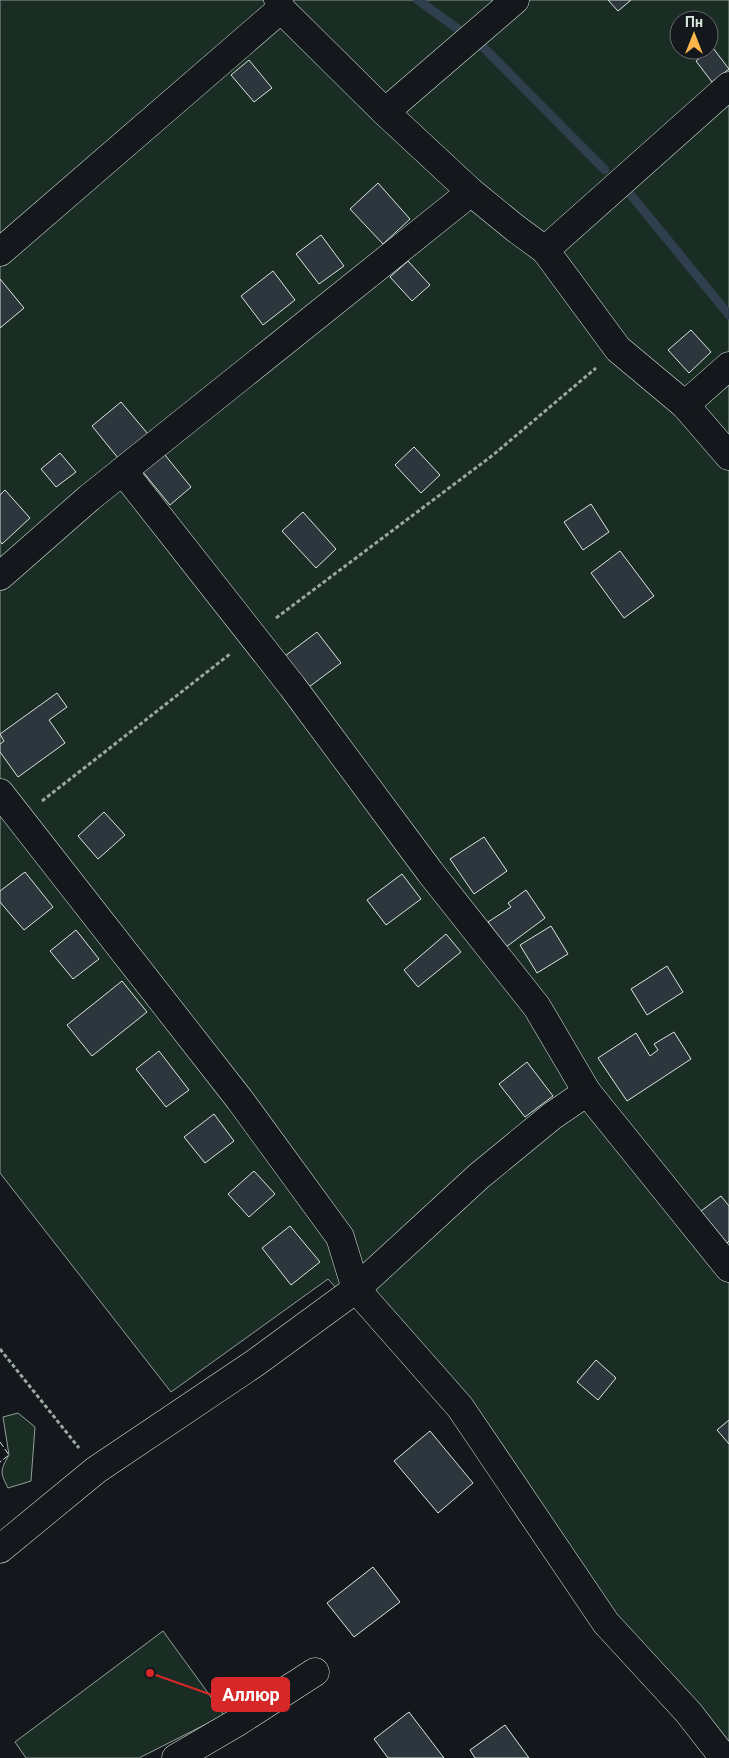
<svg xmlns="http://www.w3.org/2000/svg" width="729" height="1758" font-family="Roboto,sans-serif">
	<style>
		.green { fill: #1a2d24; stroke: #939e99; fill-rule: evenodd }
		.lines { fill: none; stroke-linecap: round; stroke-linejoin: round }
		.stream { stroke: #2f3f4d; stroke-width: 9 }
		.building { fill: #2c363c; stroke: #d8e6dc }
		.minor-casing { stroke: #d8e6dc; stroke-width: 29 }
		.path { stroke: #9da8a2; stroke-width: 3; stroke-dasharray: 4 2.5; stroke-linecap: butt }
		.minor { stroke: #14181c; stroke-width: 28 }
		.fence { stroke: #d8e6dc; stroke-width: 1; stroke-dasharray: 6 2.5; stroke-linecap: butt }
		.leader { fill: none; stroke: #d62828; stroke-width: 2 }
		.callout-dot { fill: #d62828; stroke: #14181c; stroke-width: 2 }
		.callout { fill: #d62828; stroke: #d62828; stroke-width: 2 }
		.callout-label { font-size: 18px; text-anchor: middle; font-weight: bold; fill: #fff }
	</style>
	<rect width="100%" height="100%" fill="#14181c"/>
	<g class="green">
		<path d="M0,0H729V1758H727L523,1492L328,1279L171,1392L0,1173ZM679,20H709V50H679Z"/>
		<path d="M18,1413L35,1427L31,1481L8,1488C0,1472 0,1471 9,1455L3,1417Z"/>
		<polygon points="163,1631 224,1715 139,1758 26,1758 15,1742"/>
	</g>
	<g class="lines">
		<g class="stream">
			<polyline points="418,0 484,48 605,170"/>
			<polyline points="631,195 729,315"/>
		</g>
	</g>
	<g class="building">
		<polygon points="608,0 631,0 618,11"/>
		<polygon points="713,48 729,69 712,82 696,61"/>
		<polygon points="249,60 272,88 254,102 231,75"/>
		<polygon points="378,183 410,219 383,244 350,209"/>
		<polygon points="321,235 344,266 319,284 296,254"/>
		<polygon points="408,261 430,285 412,301 390,277"/>
		<polygon points="273,271 295,300 263,325 241,296"/>
		<polygon points="0,279 24,308 0,328"/>
		<polygon points="691,330 711,352 689,373 668,350"/>
		<polygon points="121,402 148,434 118,458 92,426"/>
		<polygon points="414,447 440,475 421,493 395,465"/>
		<polygon points="60,453 76,472 56,487 41,469"/>
		<polygon points="165,455 191,487 170,505 143,472"/>
		<polygon points="5,490 30,518 2,544 0,541 0,495"/>
		<polygon points="591,504 609,532 583,550 564,522"/>
		<polygon points="303,512 336,549 316,568 282,531"/>
		<polygon points="620,551 654,596 624,618 591,573"/>
		<polygon points="317,632 341,663 309,687 285,656"/>
		<polygon points="57,693 67,707 49,720 65,743 18,777 0,752 0,744 4,741 0,734"/>
		<polygon points="104,812 125,835 98,859 78,836"/>
		<polygon points="484,837 507,871 474,894 450,859"/>
		<polygon points="25,872 53,907 24,930 0,902 0,891"/>
		<polygon points="402,874 421,899 386,925 367,900"/>
		<polygon points="526,890 545,918 506,947 488,922 511,907 508,903"/>
		<polygon points="551,926 568,954 537,973 520,945"/>
		<polygon points="76,930 99,959 73,979 50,951"/>
		<polygon points="446,934 461,952 418,987 404,970"/>
		<polygon points="667,966 683,992 647,1015 631,989"/>
		<polygon points="122,981 147,1012 92,1056 67,1025"/>
		<polygon points="674,1032 691,1059 627,1101 598,1058 636,1033 650,1056 658,1050 654,1044"/>
		<polygon points="159,1051 189,1090 166,1107 136,1069"/>
		<polygon points="527,1062 553,1096 525,1117 499,1084"/>
		<polygon points="214,1114 234,1141 205,1163 184,1137"/>
		<polygon points="254,1171 275,1194 249,1217 228,1194"/>
		<polygon points="721,1196 729,1206 729,1241 727,1243 701,1211"/>
		<polygon points="290,1226 320,1262 291,1285 262,1248"/>
		<polygon points="596,1360 616,1378 598,1400 577,1382"/>
		<polygon points="729,1420 729,1444 717,1430"/>
		<polygon points="430,1431 473,1483 438,1513 394,1461"/>
		<polygon points="373,1567 400,1602 354,1637 327,1603"/>
		<polygon points="409,1712 444,1758 388,1758 374,1739"/>
		<polygon points="505,1725 529,1758 475,1758 470,1750"/>
	</g>
	<g class="lines">
		<g class="minor-casing">
			<g id="minor">
				<polyline points="278,0 281,9 385,112 471,192 515,228 545,250 618,349 685,405 729,456"/>
				<polyline points="385,112 515,0"/>
				<polyline points="545,250 729,86"/>
				<polyline points="0,252 281,9"/>
				<polyline points="685,405 729,366"/>
				<polyline points="123,471 292,686 430,872 537,1007 587,1092 729,1268"/>
				<polyline points="0,576 89,498 471,192"/>
				<polyline points="0,793 240,1100 340,1237 356,1289 460,1407 606,1623 688,1712 724,1758"/>
				<polyline points="0,1549 96,1470 255,1363 356,1289 479,1176 552,1116 587,1092"/>
				<polyline points="176,1758 236,1723 315,1672"/>
			</g>
		</g>
		<g class="path">
			<polyline points="276,618 493,455 596,368"/>
			<polyline points="42,801 230,654"/>
			<polyline points="0,1349 79,1448"/>
		</g>
		<use href="#minor" class="minor"/>
		<polyline class="fence" points="0,1442 9,1455 0,1462"/>
	</g>
	<path class="leader" d="M150 1673L212 1695"/>
	<circle class="callout-dot" cx="150" cy="1673" r="5"/>
	<rect class="callout" x="212" y="1678" width="77" height="33" rx="5"/>
	<g class="callout-label">
		<text x="251" y="1701">Аллюр</text>
	</g>
	<g transform="translate(694 35)"><circle r="24" fill="#14181c" stroke="#626a69"/>
	<path d="M0-4L9 19L0 12L-9 19Z" fill="#ffb74d"/>
	<text y="-8" font-size="14" font-weight="bold" text-anchor="middle" fill="#d8e6dc">Пн</text>
	</g>
</svg>
